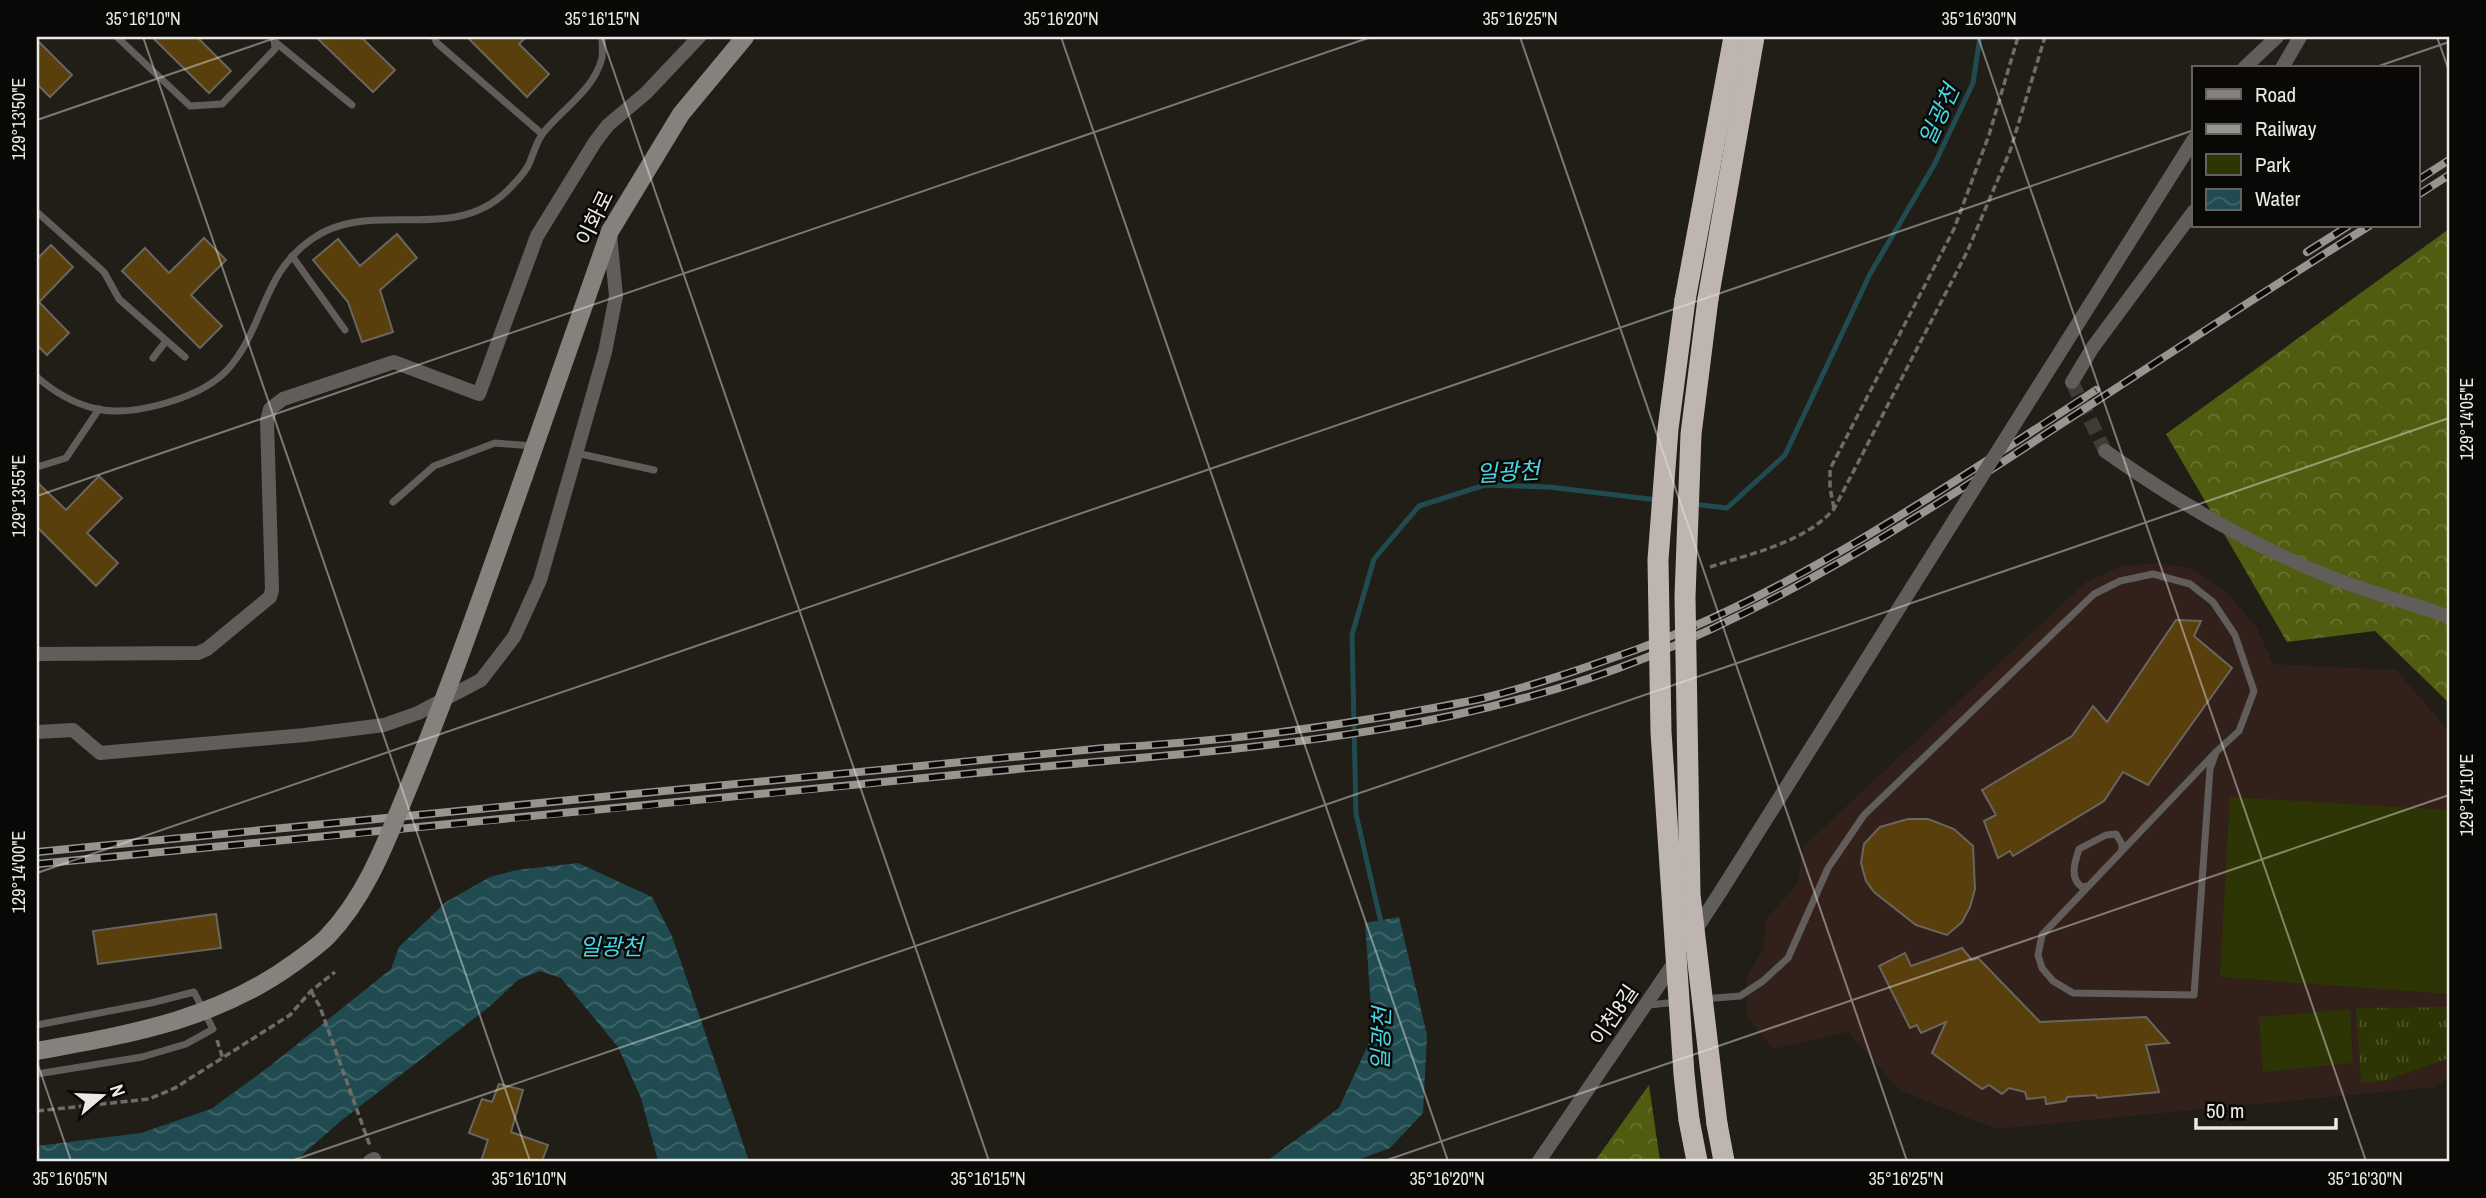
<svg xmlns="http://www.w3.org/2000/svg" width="2486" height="1198" font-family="'Archivo Narrow','Noto Sans KR',sans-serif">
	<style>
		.education { fill: #32201b }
		.grass { fill: url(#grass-tufts) }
		.forest { fill: url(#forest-crowns) }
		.green { fill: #2d3505 }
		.water { fill: url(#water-waves) }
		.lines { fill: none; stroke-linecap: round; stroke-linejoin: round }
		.stream { stroke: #204c51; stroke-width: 5 }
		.building { fill: #583f0b; stroke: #6a665e; stroke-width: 2 }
		.street-tunnel { stroke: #3f3c37; stroke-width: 14; stroke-dasharray: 14 7; stroke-linecap: butt }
		.path { stroke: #6f6c66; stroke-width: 3.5; stroke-dasharray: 7 3.5; stroke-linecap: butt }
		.lane { stroke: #605d5b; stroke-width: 7 }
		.street { stroke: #605d5b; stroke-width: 14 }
		.secondary { stroke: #86817d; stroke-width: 18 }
		.highway { stroke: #beb5b0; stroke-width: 21 }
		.rail-casing { stroke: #97958f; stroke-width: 8 }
		.rail { stroke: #090806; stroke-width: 5; stroke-dasharray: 16; stroke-linecap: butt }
		.street-bridge { stroke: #605d5b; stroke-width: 14 }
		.secondary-bridge { stroke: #86817d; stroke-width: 18 }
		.highway-bridge { stroke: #beb5b0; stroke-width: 21 }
		.ticks { fill: none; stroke: #ebe9e4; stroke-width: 2; stroke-opacity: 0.45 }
		.labels { text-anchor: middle; stroke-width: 5; stroke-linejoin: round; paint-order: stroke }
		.street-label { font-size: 21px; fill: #ebe9e4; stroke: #090806 }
		.water-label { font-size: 23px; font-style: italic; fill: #45d7e6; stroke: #090806 }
		.neatline { fill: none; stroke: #ebe9e4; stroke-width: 2.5 }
		.ticks-label { font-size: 18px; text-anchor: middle; fill: #ebe9e4 }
	</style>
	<defs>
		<pattern id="grass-tufts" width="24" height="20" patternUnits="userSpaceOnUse" patternTransform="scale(1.75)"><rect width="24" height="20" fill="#2d3505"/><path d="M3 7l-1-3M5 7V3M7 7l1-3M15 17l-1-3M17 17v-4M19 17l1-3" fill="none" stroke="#4c5229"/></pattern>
		<pattern id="forest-crowns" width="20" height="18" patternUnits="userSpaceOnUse" patternTransform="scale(1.75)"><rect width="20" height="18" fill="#505c0f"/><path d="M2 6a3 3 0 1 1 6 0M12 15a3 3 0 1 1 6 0" fill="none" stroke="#697332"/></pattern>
		<pattern id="water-waves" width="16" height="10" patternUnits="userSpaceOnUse" patternTransform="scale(1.75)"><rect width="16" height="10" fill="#204c51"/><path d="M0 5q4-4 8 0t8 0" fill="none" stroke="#41666a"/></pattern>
	</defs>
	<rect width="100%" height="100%" fill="#211e18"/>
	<polygon class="education" points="2159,563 2194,569 2229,595 2257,628 2273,664 2396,670 2449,731 2449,1076 2435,1087 1996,1129 1899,1090 1848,1032 1773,1049 1747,1017 1746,978 1764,948 1765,921 1798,883 1803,847 2086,582 2121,566"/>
	<polygon class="grass" points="2449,1007 2449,1058 2384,1081 2361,1083 2356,1008"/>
	<g class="forest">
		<polygon points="2449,229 2449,703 2375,631 2287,642 2166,434"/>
		<polygon points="1649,1085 1660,1161 1595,1161"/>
	</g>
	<g class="green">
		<polygon points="2230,797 2449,810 2449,994 2220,977"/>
		<polygon points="2350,1009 2353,1063 2263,1072 2259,1017"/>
	</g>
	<g class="water">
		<polygon points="578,863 652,897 672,936 749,1161 658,1161 641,1098 618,1047 561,978 540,971 518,980 489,1007 342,1120 295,1161 37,1161 37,1146 141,1133 211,1109 270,1066 391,969 399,947 446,902 490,877 517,870"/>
		<polygon points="1399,917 1427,1035 1423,1113 1390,1148 1355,1161 1267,1161 1339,1108 1373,1034 1365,923"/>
	</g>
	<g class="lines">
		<g class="stream">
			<polyline points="1692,504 1727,508 1785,455 1870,274 1934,165 1973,83 1980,37"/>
			<polyline points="1382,927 1356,814 1352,635 1374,559 1419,506 1485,485 1549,487 1658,500"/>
		</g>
	</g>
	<g class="building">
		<polygon points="152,37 197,37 231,71 209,93"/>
		<polygon points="316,37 361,37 395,70 373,92"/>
		<polygon points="467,37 526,37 519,44 549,74 527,97"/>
		<polygon points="37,40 72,75 50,97 37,84"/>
		<polygon points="397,234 417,258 380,290 393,332 362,342 348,302 313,260 338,239 360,266"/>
		<polygon points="204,238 226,260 191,295 222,326 200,348 122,271 145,248 169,273"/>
		<polygon points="51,245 73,267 39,302 69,333 47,355 37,345 37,259"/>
		<polygon points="99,476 122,498 87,533 118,563 96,586 37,527 37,482 66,510"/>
		<polygon points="2176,620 2201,621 2194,636 2232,668 2148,785 2123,772 2104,801 2013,856 2010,851 1998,858 1984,821 1996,815 1982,790 2072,736 2093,706 2107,722"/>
		<polygon points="1908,819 1928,819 1954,829 1973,846 1975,889 1970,907 1962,922 1947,935 1916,925 1874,892 1866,881 1861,863 1864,844 1880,827"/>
		<polygon points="216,914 221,948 98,964 93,931"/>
		<polygon points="1962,948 1972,960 1978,958 2040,1022 2146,1017 2169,1043 2146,1045 2159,1092 2097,1098 2096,1095 2067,1097 2066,1101 2046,1104 2045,1097 2027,1099 2025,1092 2009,1088 2002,1094 1989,1085 1982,1089 1954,1069 1932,1053 1946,1022 1921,1033 1917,1025 1910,1028 1879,966 1905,953 1911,966"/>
		<polygon points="499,1084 523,1090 511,1132 548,1145 542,1161 481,1161 488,1140 469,1133 482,1099 492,1102"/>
	</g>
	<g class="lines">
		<polyline class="street-tunnel" points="2072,382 2105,451"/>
		<g class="path">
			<polyline points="1834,508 1830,488 1830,469 1954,229 1989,135 2018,37"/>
			<path d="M1710,567C1752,553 1804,543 1834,509L1967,252L2010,151L2045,37"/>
			<polyline points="311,991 320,1007 370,1146"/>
			<polyline points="217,1040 223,1059"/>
			<polyline points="37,1111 149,1099 175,1088 290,1015 311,991 335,972"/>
		</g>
		<g class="lane">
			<polyline points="117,37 190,106 222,104 275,49 274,37"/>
			<polyline points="434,37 437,43 542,134"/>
			<polyline points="274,41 352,105"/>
			<polyline points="37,212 104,272 119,299 185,357"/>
			<polyline points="292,256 345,330"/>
			<polyline points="153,358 166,341"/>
			<path d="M37,377C54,392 75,404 97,409C132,417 195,399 222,375C229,369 237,358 242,350C267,308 268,270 312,239C371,197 451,246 507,191C514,184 523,175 528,166C533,156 536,142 543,133C562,109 594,90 602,58C603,52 602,43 602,37"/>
			<polyline points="576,453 654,470"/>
			<polyline points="37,467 66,458 99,409"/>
			<polyline points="393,502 434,466 495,443 534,446"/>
			<path d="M2088,886L2082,887C2069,878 2075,862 2079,849L2106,835L2116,834L2122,844V850"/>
			<polyline points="1703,999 1740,996 1763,981 1788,958 1828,868 1864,815 2094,594 2120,581 2153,574 2190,584 2213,602 2235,635 2254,691 2239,731 2216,752 2210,769 2194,995 2073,993 2053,981 2042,968 2038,955 2042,935 2216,752"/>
			<polyline points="1648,1005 1678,1002"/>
			<polyline points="37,1025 151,1003 194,992 213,1029 186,1044 142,1057 37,1074"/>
		</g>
		<g class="street">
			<polyline points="2244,68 2277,37"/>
			<polyline points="2282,68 2300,37"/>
			<polyline points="2072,382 2093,347 2194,211"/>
			<path d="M2105,451C2176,501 2251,546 2333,578C2371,593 2411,603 2449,617"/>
			<polyline points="37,654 198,653 207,649 270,597 272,590 267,421 270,409 283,399 394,362 479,394 537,236 595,142 608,125 646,93 699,37"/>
			<polyline points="37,732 73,730 100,753 305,735 384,725 418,713 481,680 514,637 540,580 605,352 616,296 610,235"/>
			<polyline points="1693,934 1721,891"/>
			<polyline points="370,1161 374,1159 374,1161"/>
			<polyline points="1539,1161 1676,960"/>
		</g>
		<polyline class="secondary" points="524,476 610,231 681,114 745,37"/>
		<g class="highway">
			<polyline points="1708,299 1754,37"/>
			<polyline points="1685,300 1734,37"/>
			<polyline points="1689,1120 1697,1161"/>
			<polyline points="1717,1124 1724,1161"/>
		</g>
		<g class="rail-casing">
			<g id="rail">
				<polyline points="2418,180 2449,160"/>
				<polyline points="2418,195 2449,175"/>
				<polyline points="2307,252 2348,226"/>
				<path d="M37,852L1105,748C1201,743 1295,732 1389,716C1420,710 1453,705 1484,698C1536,685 1587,667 1638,649C1800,589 1951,483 2096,390"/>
				<path d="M37,864C350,834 663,805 975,773C1204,750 1429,744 1645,658C1784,602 1910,523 2035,441C2146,369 2257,296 2369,226"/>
			</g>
		</g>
		<use href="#rail" class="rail"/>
		<polyline class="street-bridge" points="1721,891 2194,139"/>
		<path class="secondary-bridge" d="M37,1051C130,1034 216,1020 294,963C305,955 318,946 327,937C369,893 389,834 412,779C453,680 488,578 524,476"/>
		<g class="highway-bridge">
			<polyline points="1708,299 1691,434 1685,597 1690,895 1717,1124"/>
			<polyline points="1685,300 1668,429 1658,560 1661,732 1684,1074 1689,1120"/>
		</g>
	</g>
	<path class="ticks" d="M143,37L530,1161M602,37L989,1161M1061,37L1448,1161M1520,37L1907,1161M1978,37L2366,1161M2437,37L2449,71M2373,68L2449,42M37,120L278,37M37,496L1371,37M37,873L2194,130M37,1062L71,1161M291,1161L2449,418M1384,1161L2449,795"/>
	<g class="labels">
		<g class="street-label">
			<text transform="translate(595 218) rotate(-64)" y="7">이화로</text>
			<text transform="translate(1614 1015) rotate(-56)" y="7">이천8길</text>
		</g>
		<g class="water-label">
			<text transform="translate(1939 115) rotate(-65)" y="8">일광천</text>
			<text transform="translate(1508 472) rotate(-3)" y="8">일광천</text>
			<text x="611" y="955">일광천</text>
			<text transform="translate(1381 1039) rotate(-88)" y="8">일광천</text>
		</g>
	</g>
	<rect width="2486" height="1198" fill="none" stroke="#090806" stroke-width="77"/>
	<rect x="2192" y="66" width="228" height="161" fill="#090806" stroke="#63625f" stroke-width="2"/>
	<rect x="2206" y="89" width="35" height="10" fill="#86817d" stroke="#63625f" stroke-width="2"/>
	<text x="2255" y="102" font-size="21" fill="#ebe9e4">Road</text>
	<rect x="2206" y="124" width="35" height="10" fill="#97958f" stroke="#63625f" stroke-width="2"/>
	<text x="2255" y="136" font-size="21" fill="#ebe9e4">Railway</text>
	<rect x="2206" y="154" width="35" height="21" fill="#2d3505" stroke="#63625f" stroke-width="2"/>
	<text x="2255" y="172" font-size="21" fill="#ebe9e4">Park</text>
	<rect x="2206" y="189" width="35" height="21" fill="url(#water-waves)" stroke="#63625f" stroke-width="2"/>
	<text x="2255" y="206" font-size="21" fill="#ebe9e4">Water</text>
	<g transform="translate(102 1096) rotate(71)" stroke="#090806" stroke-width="5" paint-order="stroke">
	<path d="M0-5L12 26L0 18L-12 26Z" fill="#ebe9e4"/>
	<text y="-10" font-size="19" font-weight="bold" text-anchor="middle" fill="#ebe9e4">N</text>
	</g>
	<path d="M2196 1118v10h140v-10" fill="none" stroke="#ebe9e4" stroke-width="3.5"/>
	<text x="2206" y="1118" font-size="21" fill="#ebe9e4" stroke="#090806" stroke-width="5" paint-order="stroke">50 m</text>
	<rect x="38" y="38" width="2410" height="1122" class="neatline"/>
	<g class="ticks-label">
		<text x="143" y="25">35°16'10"N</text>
		<text x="602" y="25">35°16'15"N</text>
		<text x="1061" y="25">35°16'20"N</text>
		<text x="1520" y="25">35°16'25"N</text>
		<text x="1979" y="25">35°16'30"N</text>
		<text transform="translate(19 119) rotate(-90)" y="6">129°13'50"E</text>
		<text transform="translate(2467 419) rotate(-90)" y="6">129°14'05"E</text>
		<text transform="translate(19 496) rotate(-90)" y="6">129°13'55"E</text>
		<text transform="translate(2467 795) rotate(-90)" y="6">129°14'10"E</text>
		<text transform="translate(19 872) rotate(-90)" y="6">129°14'00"E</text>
		<text x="70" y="1185">35°16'05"N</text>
		<text x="529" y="1185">35°16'10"N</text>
		<text x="988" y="1185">35°16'15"N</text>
		<text x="1447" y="1185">35°16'20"N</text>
		<text x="1906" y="1185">35°16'25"N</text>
		<text x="2365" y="1185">35°16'30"N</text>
	</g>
</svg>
